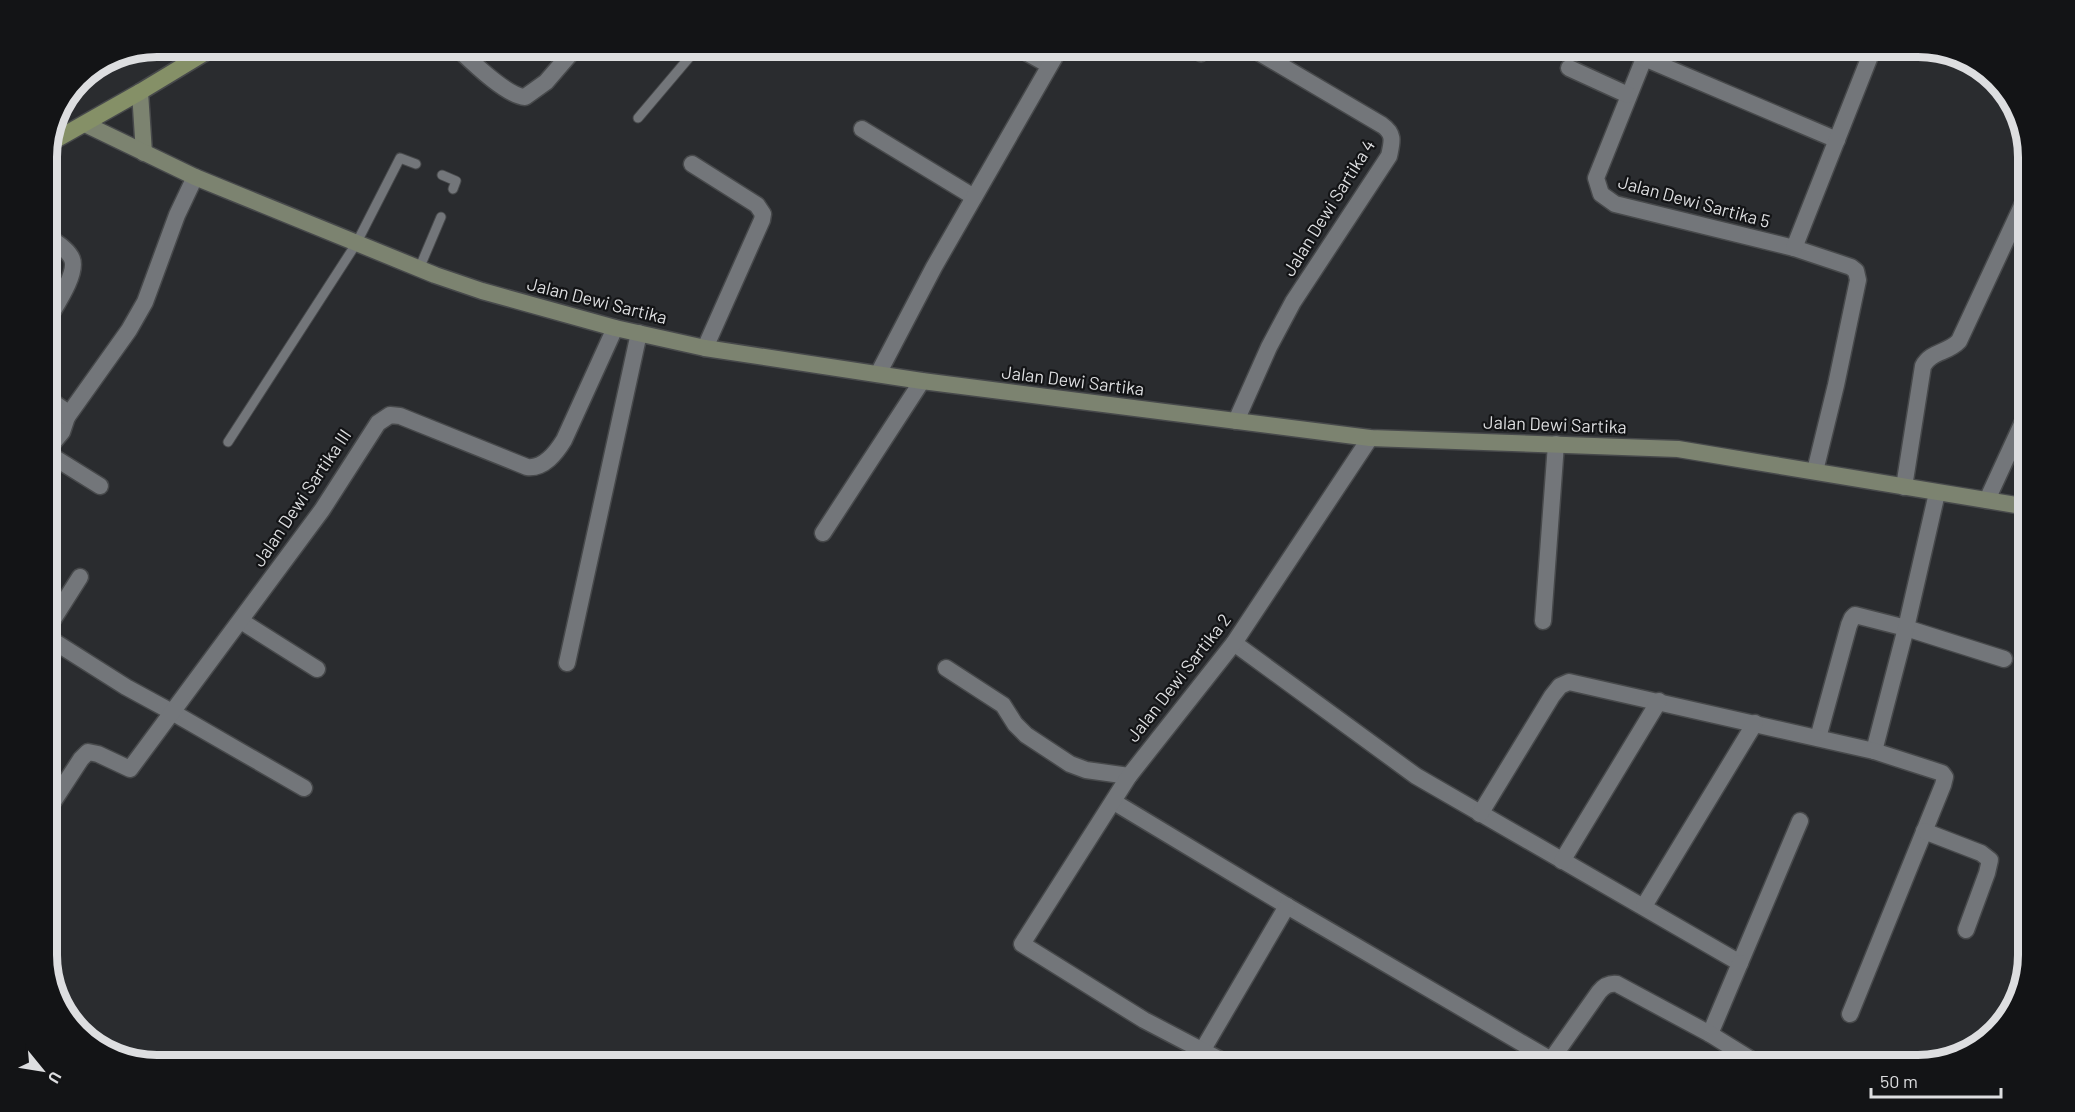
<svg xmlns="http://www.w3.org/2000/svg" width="2075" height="1112" font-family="Barlow,sans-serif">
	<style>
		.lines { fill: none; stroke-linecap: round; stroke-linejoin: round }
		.service-casing { stroke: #47494b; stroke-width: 11 }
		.minor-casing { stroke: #47494b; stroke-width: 19 }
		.secondary-casing { stroke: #47494b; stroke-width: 19 }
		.primary-casing { stroke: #47494b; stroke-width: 19 }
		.service { stroke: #73767a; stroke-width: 9 }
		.minor { stroke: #73767a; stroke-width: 16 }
		.secondary { stroke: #7c8370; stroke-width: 16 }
		.primary { stroke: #859067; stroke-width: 16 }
		.labels { text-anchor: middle; stroke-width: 4.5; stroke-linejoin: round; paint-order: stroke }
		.street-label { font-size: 18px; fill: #dddee0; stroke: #131416 }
		.rim { fill: none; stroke: #dddee0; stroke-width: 8 }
	</style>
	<rect width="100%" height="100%" fill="#2a2c2f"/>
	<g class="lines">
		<g class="service-casing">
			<g id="service">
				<polyline points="638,118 699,46"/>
				<polyline points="442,175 456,181 453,189"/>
				<polyline points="419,269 441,217"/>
				<polyline points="228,442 356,244 400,158 416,164"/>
			</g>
		</g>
		<g class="minor-casing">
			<g id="minor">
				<path d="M455,46C470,60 506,96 525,97L546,82L577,46"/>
				<polyline points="1015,46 1049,65"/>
				<polyline points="1187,46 1201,53 1208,46"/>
				<polyline points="1649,46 1596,178 1601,194 1615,204 1794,248 1851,267 1856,271 1858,280 1836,385 1815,471"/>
				<polyline points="1963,57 1969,60"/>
				<polyline points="1644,58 1837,140"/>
				<polyline points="1569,68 1628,95"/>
				<polyline points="862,129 974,197"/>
				<polyline points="692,164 757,205 763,214 762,220 705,348"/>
				<path d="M47,236C55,242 68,249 72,259C78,274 54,308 47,321"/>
				<polyline points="1794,248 1874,46"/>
				<polyline points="878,374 934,267 1061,46"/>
				<polyline points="47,398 64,410 67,417 62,432 47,450"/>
				<polyline points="67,417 129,330 145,302 177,215 195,177"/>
				<path d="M1236,421L1269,347L1293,302L1389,156C1392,142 1395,134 1382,125L1248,46"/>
				<polyline points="47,453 100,486"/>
				<path d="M1904,487L1923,366C1931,351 1948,353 1959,341L2028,193"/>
				<polyline points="1987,500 2028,411"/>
				<polyline points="823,533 922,381"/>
				<polyline points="241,621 317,669"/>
				<polyline points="1543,621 1556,444"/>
				<polyline points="47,629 80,577"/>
				<polyline points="47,637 126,687 172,712 304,788"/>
				<polyline points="1234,643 1416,776 1740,963 1800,821"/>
				<polyline points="567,663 639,333"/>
				<polyline points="946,668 1003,705 1015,724 1026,735 1070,764 1086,770 1129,776"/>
				<polyline points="1818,738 1849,625 1852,618 1855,615 1906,628 2004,659"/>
				<polyline points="1874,751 1906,628 1937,493"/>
				<polyline points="1114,802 1287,906 1551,1060 1548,1065"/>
				<path d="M47,811L81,759L88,752L98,754L130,769L322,510L378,423L390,415L400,416L527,467C544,469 556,453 564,440L615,328"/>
				<polyline points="1480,814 1552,696 1560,686 1569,682 1874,751 1942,773 1945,777 1943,785 1850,1014"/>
				<polyline points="1924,831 1981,853 1990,860 1987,873 1966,930"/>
				<polyline points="1562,861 1659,701"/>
				<polyline points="1644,906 1755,723"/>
				<polyline points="1710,1034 1740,963"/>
				<polyline points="1202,1051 1287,906"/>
				<path d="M1551,1060L1599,992C1604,986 1609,983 1617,984L1710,1034L1760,1065"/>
				<polyline points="1230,1065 1144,1020 1022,944 1129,776 1234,643 1370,438"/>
			</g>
		</g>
		<g class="secondary-casing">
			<g id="secondary">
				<polyline points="140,92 144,153"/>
				<polyline points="85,124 195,177 435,275 482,291 615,328 705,348 922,381 1370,438 1678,449 2028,507"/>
			</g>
		</g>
		<g class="primary-casing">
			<polyline id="primary" points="50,143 140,92 216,46"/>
		</g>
		<use href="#service" class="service"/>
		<use href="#minor" class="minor"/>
		<use href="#secondary" class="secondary"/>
		<use href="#primary" class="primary"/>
	</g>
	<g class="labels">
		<g class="street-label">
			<text transform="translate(1694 202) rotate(15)" y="6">Jalan Dewi Sartika 5</text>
			<text transform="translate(1329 208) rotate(-58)" y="6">Jalan Dewi Sartika 4</text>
			<text transform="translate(597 301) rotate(14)" y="6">Jalan Dewi Sartika</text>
			<text transform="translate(1073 381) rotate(7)" y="6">Jalan Dewi Sartika</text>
			<text transform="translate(1555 425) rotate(2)" y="6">Jalan Dewi Sartika</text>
			<text transform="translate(302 498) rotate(-56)" y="6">Jalan Dewi Sartika III</text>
			<text transform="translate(1179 678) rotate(-52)" y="6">Jalan Dewi Sartika 2</text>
		</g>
	</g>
	<path d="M0 0H2075V1112H0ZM157 57H1918A100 100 0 0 1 2018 157V955A100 100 0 0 1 1918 1055H157A100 100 0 0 1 57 955V157A100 100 0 0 1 157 57Z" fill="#131416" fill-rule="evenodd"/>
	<path class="rim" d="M157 57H1918A100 100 0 0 1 2018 157V955A100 100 0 0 1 1918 1055H157A100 100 0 0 1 57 955V157A100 100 0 0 1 157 57Z"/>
	<g transform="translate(42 1070) rotate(120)" stroke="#131416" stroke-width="4.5" paint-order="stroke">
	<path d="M0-4.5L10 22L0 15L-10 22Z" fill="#dddee0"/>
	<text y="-9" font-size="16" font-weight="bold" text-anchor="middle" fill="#dddee0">U</text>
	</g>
	<path d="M1871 1088v9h130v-9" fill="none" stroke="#dddee0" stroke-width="3"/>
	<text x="1880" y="1088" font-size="18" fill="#dddee0" stroke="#131416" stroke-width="4.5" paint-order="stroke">50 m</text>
</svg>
